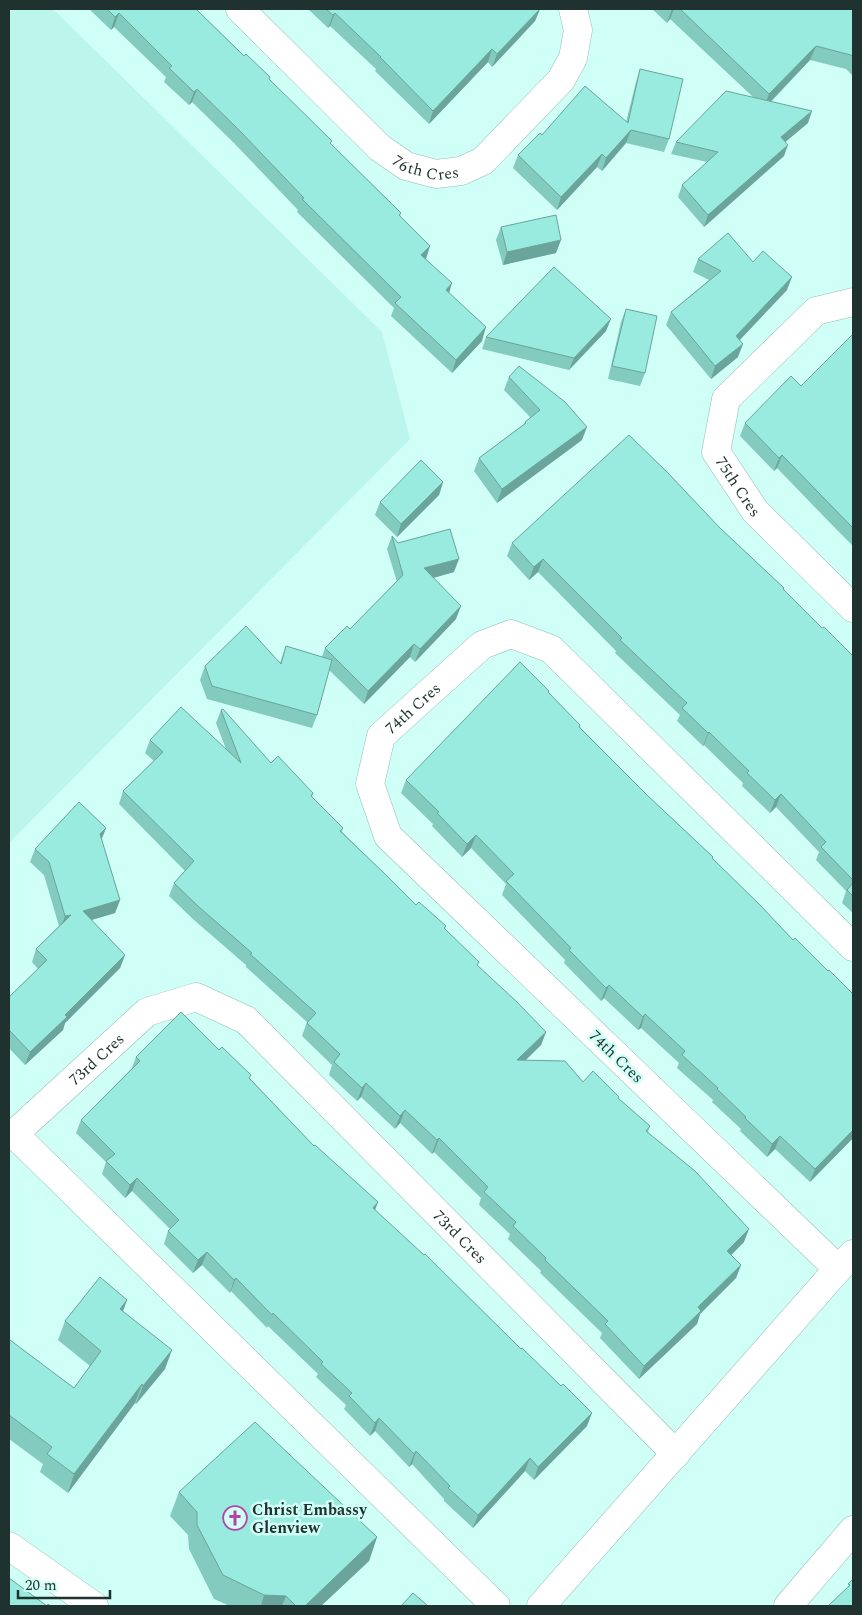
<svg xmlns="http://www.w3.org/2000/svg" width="862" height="1615" font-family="Spectral,serif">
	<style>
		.built { fill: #bcf5eb }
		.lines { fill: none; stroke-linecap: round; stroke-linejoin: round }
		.street-casing { stroke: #8fbdb5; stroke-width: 29 }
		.street { stroke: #fff; stroke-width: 28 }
		.wall { fill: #83cabf }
		.shaded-wall { fill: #6aa49b }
		.building { fill: #98ebde; stroke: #6aa49b }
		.labels { text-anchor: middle; stroke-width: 5; stroke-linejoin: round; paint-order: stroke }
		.street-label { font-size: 16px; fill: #1f322f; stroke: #cffff7 }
		.poi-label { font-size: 16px; font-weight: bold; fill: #1f322f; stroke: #cffff7; text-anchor: start }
	</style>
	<rect width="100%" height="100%" fill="#cffff7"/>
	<polygon class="built" points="9,9 53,9 382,332 410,439 9,843"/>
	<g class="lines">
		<g class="street-casing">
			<g id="street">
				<path id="s1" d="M240,9L380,148L406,166L436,174L461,171L483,161L561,80L573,58L578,30L573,9"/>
				<path id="s2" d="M853,302L816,311L726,399L716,452L755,511L853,608"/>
				<path id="s3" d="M838,1269L388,836L370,784L381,736L482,645L511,634L551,649L853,947"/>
				<polyline points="9,1546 94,1606"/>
				<path id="s4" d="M496,1606L14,1134L147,1012L196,997L246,1020L676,1454"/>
				<polyline points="541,1606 838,1269 853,1254"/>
				<polyline points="788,1606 853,1530"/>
			</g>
		</g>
		<use href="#street" class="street"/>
	</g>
	<g class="wall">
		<polygon points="89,9 196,9 269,80 331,144 401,213 400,217 426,259 482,341 452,373 391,316 394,308 297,212 298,210 234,143 192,102 189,105 164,82 166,77 114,27 111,30"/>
		<polygon points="308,9 540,9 535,21 492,67 488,62 429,124 375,71 376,69 330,26 328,28"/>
		<polygon points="652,9 853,9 853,76 846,69 810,60 771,102 808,123 785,142 784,156 704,227 678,197 682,185 707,162 671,154 676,142 753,97 670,19 667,23"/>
		<polygon points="640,69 669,139 664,152 626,143 602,171 597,167 557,210 513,168 518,155 626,122 636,82"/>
		<polygon points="501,227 556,253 503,265 496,240"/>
		<polygon points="698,259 753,262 787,290 740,340 738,357 711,379 666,325 671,312 709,280 693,272"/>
		<polygon points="626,309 645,373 640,386 608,379 621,322"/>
		<polygon points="606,331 569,370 482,349 486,337"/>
		<polygon points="853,334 853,546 836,529 777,468 774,471 740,436 745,423 801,386"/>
		<polygon points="509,377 582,440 497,503 474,471 479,458 524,424 525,422 531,418 504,390"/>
		<polygon points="443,482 439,495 397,537 375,515 380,502"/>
		<polygon points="720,528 784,588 783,590 822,628 853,656 853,913 842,903 846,891 816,860 819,852 776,807 770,813 742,786 743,783 704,745 703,746 677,721 680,715 615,653 616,651 538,572 529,580 507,556 512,543"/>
		<polygon points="392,536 398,543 454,572 433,578 456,619 415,662 410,657 364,704 329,670 317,715 312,728 207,699 200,680 205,666 280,663 286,646 322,657 325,648 350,629 397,582 387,549"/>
		<polygon points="549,691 548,693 580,725 580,727 647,795 713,857 712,858 793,940 853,994 853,1138 810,1182 775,1149 767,1157 740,1131 741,1129 712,1102 713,1100 677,1068 679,1063 641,1028 638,1030 604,998 601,1001 564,963 565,960 502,895 506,884 471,848 462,857 432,826 433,824 401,793 406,780"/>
		<polygon points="221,710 271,763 313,793 312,797 343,828 342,832 416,905 446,926 445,929 478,966 546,1032 541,1045 526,1060 583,1082 618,1098 650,1126 648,1132 744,1242 731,1255 741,1265 736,1278 700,1314 697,1324 639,1379 600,1338 602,1333 540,1273 541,1271 508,1239 510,1234 479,1205 481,1198 434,1152 432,1154 400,1123 395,1129 361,1097 357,1101 329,1075 332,1065 302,1036 307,1022 246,967 246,965 194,920 169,896 174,883 185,871 119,804 123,791 154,761 145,753 150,740 226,749 216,723"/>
		<polygon points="106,828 101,839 120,900 115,913 91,920 125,955 120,968 65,1023 63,1030 25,1065 9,1048 9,997 38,969 32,962 36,949 59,926 44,875 30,862 35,849"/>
		<polygon points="136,1057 250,1079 314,1146 378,1202 375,1210 587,1426 534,1480 525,1471 473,1528 444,1501 444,1499 412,1464 409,1467 375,1431 370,1436 344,1409 346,1405 316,1377 318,1374 268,1326 267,1328 231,1291 230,1293 202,1265 193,1273 164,1244 168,1231 170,1229 132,1191 125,1198 102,1174 106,1162 76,1133 81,1120 132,1068"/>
		<polygon points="127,1300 123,1311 165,1369 136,1404 135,1403 68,1493 40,1472 43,1464 9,1439 9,1342 74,1388 90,1366 58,1340 65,1321"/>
		<polygon points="179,1492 377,1537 369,1561 321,1606 230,1606 214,1599 189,1549 188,1535 170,1516"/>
	</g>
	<g class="shaded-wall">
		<polygon points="540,9 535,21 492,67 497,54"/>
		<polygon points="672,9 674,9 670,19 667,23"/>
		<polygon points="119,13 114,27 111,30 115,17"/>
		<polygon points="335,13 330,26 328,28 333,15"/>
		<polygon points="816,46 810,60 764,108 769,94"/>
		<polygon points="492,49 488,62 429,124 433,111"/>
		<polygon points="197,89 192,102 189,105 194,92"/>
		<polygon points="812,111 808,123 777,149 781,137"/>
		<polygon points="631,130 626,143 602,171 606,158"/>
		<polygon points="788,145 784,156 704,227 708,215"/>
		<polygon points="602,154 597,167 557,210 561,197"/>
		<polygon points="561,240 556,253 503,265 507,252"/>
		<polygon points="430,246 426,259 421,255"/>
		<polygon points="792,277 787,290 731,349 736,336"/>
		<polygon points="452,283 448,297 446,290"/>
		<polygon points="611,319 606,331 569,370 574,358"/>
		<polygon points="486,327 482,341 452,373 456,360"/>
		<polygon points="743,344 738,357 711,379 715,366"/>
		<polygon points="587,427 582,440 497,503 502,489"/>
		<polygon points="782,455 777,468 774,471 779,458"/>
		<polygon points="443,482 439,495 397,537 401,524"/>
		<polygon points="459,559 454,572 419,582 424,568"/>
		<polygon points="543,559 538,572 529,580 534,567"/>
		<polygon points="461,606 456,619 415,662 420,649"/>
		<polygon points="414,644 410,657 364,704 368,691"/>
		<polygon points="709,732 704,745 703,746 708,733"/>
		<polygon points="781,794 776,807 770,813 775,800"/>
		<polygon points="106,828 101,841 100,834"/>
		<polygon points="476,835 471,848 462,857 467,844"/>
		<polygon points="120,900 115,913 78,924 83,911"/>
		<polygon points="71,915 60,930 65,916"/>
		<polygon points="125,955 120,968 65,1023 63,1030 25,1065 30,1052 65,1015"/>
		<polygon points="609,985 604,998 601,1001 606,988"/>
		<polygon points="645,1014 641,1028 638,1030 643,1017"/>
		<polygon points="546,1032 541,1045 512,1073 517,1060"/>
		<polygon points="366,1083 361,1097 357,1101 362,1088"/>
		<polygon points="405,1110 400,1123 395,1129 400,1116"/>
		<polygon points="853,1130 853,1138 810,1182 815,1169"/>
		<polygon points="780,1136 775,1149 767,1157 772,1144"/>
		<polygon points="439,1138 434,1152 432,1154 437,1140"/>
		<polygon points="137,1178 132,1191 125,1198 130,1185"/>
		<polygon points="378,1202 373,1215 373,1208"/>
		<polygon points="749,1229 744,1242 722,1264 727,1251"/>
		<polygon points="207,1252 202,1265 193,1273 198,1260"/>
		<polygon points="741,1265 736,1278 700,1314 697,1324 639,1379 644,1366 698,1307"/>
		<polygon points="236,1278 231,1291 230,1293 234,1280"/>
		<polygon points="127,1300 120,1319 120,1309"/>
		<polygon points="172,1350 165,1369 136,1404 143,1386"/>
		<polygon points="142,1384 135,1403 68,1493 74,1474"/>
		<polygon points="592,1413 587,1426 534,1480 538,1467"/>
		<polygon points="379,1418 375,1431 370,1436 375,1423"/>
		<polygon points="416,1451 412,1464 409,1467 414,1454"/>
		<polygon points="530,1458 525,1471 473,1528 478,1515"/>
		<polygon points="377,1537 369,1561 321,1606 305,1606"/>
		<polygon points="264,1595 286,1596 282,1606 261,1606"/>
	</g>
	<g class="building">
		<polygon points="107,9 196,9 244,56 246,54 270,77 269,79 332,141 330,143 401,213 399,215 430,246 421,255 452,283 446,290 486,327 456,360 395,303 401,297 302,199 304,198 239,130 197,89 194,92 169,68 172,66 119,13 115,17"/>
		<polygon points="326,9 540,9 497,54 492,49 433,111 380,57 381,57 335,13 333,15"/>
		<polygon points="680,9 853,9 853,57 851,55 816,46 769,94"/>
		<polygon points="640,69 683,79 669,139 631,130 606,158 602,154 561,197 518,155 540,133 542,135 585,86 628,123"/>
		<polygon points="726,91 812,111 781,137 788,145 708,215 682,185 718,152 676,142"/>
		<polygon points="556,215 561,240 507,252 501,227"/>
		<polygon points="728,233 753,262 763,251 792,277 736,336 743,344 715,366 671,312 721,271 698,259"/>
		<polygon points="554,267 611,319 574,358 486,337"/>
		<polygon points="626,309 657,316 645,373 612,366"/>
		<polygon points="853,334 853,528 782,455 779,458 745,423 791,376 801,386"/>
		<polygon points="519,366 565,402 587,427 502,489 479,458 526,423 525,422 540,410 509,377"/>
		<polygon points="629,435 668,473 720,528 784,588 783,589 822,628 824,627 853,656 853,880 821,847 826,842 781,794 775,800 747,773 749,771 709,732 708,733 682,708 687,703 620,640 622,638 543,559 534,567 512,543"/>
		<polygon points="421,460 443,482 401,524 380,502"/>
		<polygon points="450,529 459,559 424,568 461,606 420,649 414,644 368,691 325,648 347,626 350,629 403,575 392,536 398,543"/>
		<polygon points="246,626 281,664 286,646 332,660 317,715 212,686 205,666"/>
		<polygon points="520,662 549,691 548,692 580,725 579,727 647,795 713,857 712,858 761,906 793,940 795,938 828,971 829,970 853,994 853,1130 815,1169 780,1136 772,1144 745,1118 746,1117 717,1089 718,1088 682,1055 685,1051 645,1014 643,1017 609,985 606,988 569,950 571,948 506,881 514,874 476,835 467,844 437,813 439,812 406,780"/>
		<polygon points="181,707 241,763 221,710 223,709 271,763 278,756 313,793 311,796 343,828 340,831 384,873 416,905 419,902 446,926 444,928 479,962 477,965 517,1002 546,1032 517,1060 565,1061 583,1082 593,1071 619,1097 618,1098 650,1126 646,1131 695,1171 749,1229 727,1251 741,1265 698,1307 701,1311 644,1366 605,1324 608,1321 545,1260 546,1258 513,1226 516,1222 484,1192 488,1187 439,1138 437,1140 405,1110 400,1116 366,1083 362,1088 334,1062 340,1054 307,1023 316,1013 250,954 252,953 199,907 174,883 194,861 123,791 163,752 150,740"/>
		<polygon points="79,802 106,828 100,834 120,900 83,911 125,955 65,1015 67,1017 30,1052 9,1030 9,997 47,960 36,949 71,915 65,916 49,862 35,849"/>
		<polygon points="853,883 853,896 847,890"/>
		<polygon points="181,1012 219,1050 222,1047 251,1075 249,1078 314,1146 315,1145 378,1202 373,1208 424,1255 425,1254 521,1349 522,1348 561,1386 563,1384 592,1413 538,1467 530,1458 478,1515 448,1488 450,1486 416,1451 414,1454 379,1418 375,1423 349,1396 352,1393 321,1364 323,1362 273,1313 272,1315 236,1278 234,1280 207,1252 198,1260 168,1231 179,1220 137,1178 130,1185 106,1161 115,1154 81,1120 140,1061 136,1057"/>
		<polygon points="100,1277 127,1300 120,1309 172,1350 143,1386 142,1384 74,1474 47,1454 52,1447 9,1415 9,1342 10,1340 74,1388 101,1351 65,1321"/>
		<polygon points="255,1422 377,1537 305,1606 296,1606 286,1596 264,1595 223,1575 197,1525 197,1512 179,1492"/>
		<polygon points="9,1578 47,1606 48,1604 51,1606 9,1606"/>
		<polygon points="853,1579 853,1606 828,1606 850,1585 848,1584"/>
		<polygon points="413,1593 428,1606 401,1606"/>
	</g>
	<defs>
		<g id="church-ring" transform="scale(1.25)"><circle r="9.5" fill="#cffff7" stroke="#b244a3" stroke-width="1.5"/><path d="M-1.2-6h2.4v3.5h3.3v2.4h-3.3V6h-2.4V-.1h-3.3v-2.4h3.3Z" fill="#b244a3"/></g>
	</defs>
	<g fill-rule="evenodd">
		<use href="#church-ring" x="235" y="1518"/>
	</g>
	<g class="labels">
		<g class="street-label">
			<text dy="6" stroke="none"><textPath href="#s1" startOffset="249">76th Cres</textPath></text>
			<text dy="6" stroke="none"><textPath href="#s2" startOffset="259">75th Cres</textPath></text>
			<text dy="6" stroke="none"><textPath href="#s3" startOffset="771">74th Cres</textPath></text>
			<text transform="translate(617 1056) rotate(44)" y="6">74th Cres</text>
			<text dy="6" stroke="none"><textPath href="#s4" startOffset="786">73rd Cres</textPath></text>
			<text dy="6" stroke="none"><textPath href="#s4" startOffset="1266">73rd Cres</textPath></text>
		</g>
		<g class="poi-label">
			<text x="252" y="1515">Christ Embassy<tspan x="252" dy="18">Glenview</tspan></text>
		</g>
	</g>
	<rect width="862" height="1615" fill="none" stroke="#1f322f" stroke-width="20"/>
	<path d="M18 1590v8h92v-8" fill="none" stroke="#1f322f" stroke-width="2.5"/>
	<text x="25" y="1590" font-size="15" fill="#1f322f" stroke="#cffff7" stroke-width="4" paint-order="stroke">20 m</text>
</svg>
